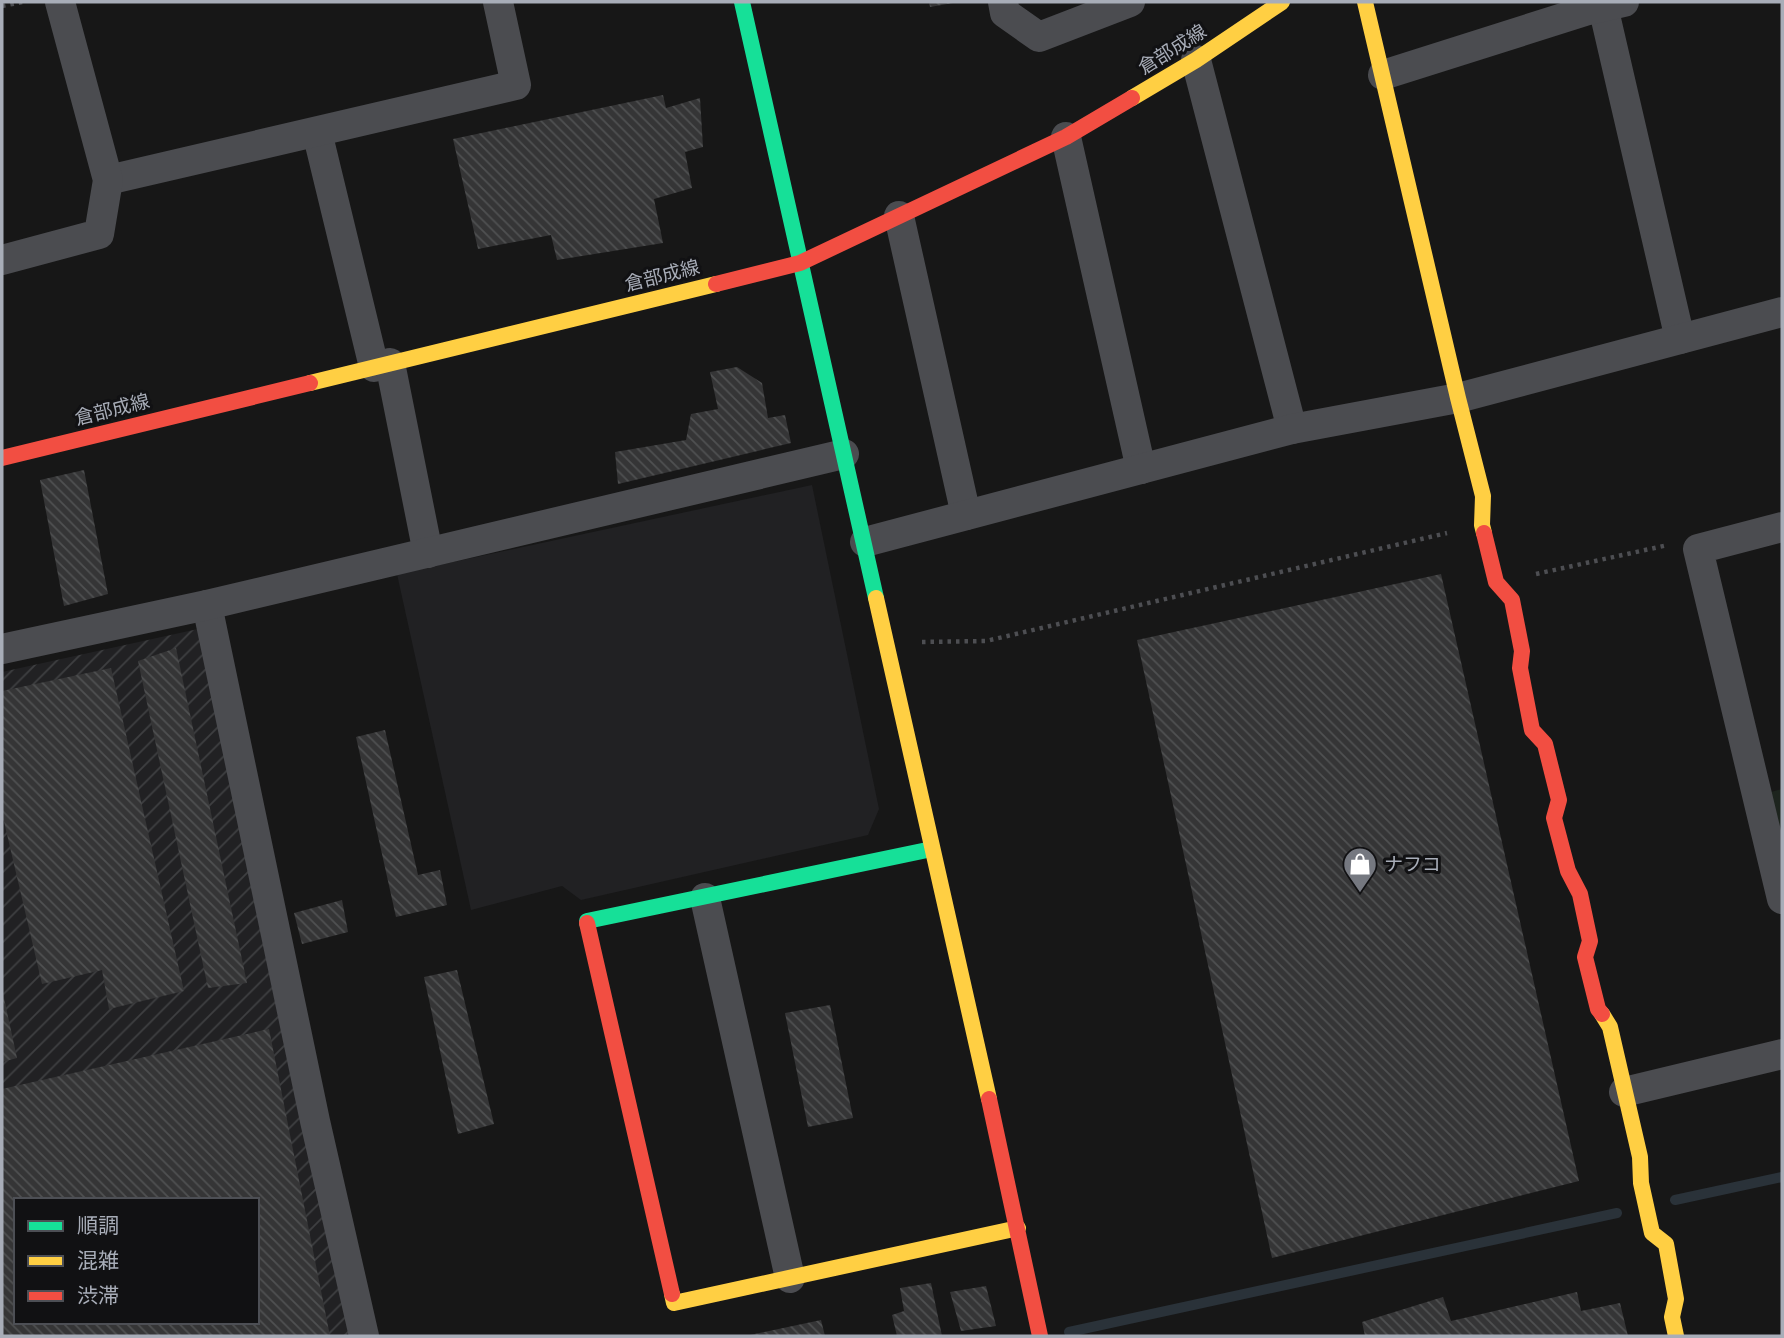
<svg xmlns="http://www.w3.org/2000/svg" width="1784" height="1338" font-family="'DejaVu Sans','Noto Sans JP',sans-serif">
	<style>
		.built { fill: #212123 }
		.industrial { fill: url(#industrial-furrows); fill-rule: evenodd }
		.green { fill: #1d241e }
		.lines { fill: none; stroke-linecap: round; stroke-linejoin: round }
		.stream { stroke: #2a3239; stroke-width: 10 }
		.building { fill: url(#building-back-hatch); fill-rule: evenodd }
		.path { stroke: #4d4e52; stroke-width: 4.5; stroke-dasharray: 3.5 5; stroke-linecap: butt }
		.street { stroke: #4b4c50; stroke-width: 30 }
		.fast { stroke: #16e098; stroke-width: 16 }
		.slow { stroke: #ffcf43; stroke-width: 16 }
		.jam { stroke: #f24e42; stroke-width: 16 }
		.labels { text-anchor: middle; stroke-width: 6; stroke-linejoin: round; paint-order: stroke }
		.street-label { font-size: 19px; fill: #a8adb8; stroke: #111113 }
		.poi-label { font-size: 19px; fill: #a8adb8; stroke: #111113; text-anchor: start }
	</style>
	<defs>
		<pattern id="industrial-furrows" width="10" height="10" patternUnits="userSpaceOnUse" patternTransform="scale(1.75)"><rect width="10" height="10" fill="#212123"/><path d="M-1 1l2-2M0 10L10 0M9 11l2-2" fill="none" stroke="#3e3f41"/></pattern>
		<pattern id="building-back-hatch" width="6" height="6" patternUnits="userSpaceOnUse" patternTransform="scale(1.75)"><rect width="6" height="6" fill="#353536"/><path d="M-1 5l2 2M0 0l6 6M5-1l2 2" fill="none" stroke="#4f5051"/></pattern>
	</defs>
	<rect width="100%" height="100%" fill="#171717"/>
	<polygon class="built" points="812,485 879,809 868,835 581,900 562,886 471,910 397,574"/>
	<path class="industrial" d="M198,629L350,1336H2V672ZM16,1200H257V1322H16Z"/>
	<polygon class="green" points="1782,789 1782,841 1771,792"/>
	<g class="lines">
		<g class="stream">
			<polyline points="1675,1200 1782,1177"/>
			<polyline points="1069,1332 1617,1213"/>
		</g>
	</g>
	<g class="building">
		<polygon points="929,2 953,2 953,3 930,7"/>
		<polygon points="663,95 666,108 700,98 703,147 685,152 692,188 654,199 663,243 557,260 551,235 478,249 453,139"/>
		<polygon points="737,367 762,383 768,418 785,415 791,443 618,484 615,452 686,440 691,414 718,409 710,372"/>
		<polygon points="84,470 108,594 64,606 40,480"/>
		<polygon points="1441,574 1579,1181 1272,1258 1137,640"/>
		<polygon points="176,648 247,983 208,988 138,661"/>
		<polygon points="111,668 184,991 109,1009 102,970 42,984 2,813 2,691"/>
		<polygon points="385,730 418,875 440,870 447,905 396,917 356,737"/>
		<polygon points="342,900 348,932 302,944 294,913"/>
		<polygon points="457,970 494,1124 458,1134 424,977"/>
		<polygon points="2,989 17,1058 2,1062"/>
		<polygon points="830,1005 853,1118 808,1127 785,1013"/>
		<path d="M269,1029L330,1336H2V1089ZM16,1200H257V1322H16Z"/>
		<polygon points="931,1283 942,1336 897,1336 892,1315 904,1311 900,1288"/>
		<polygon points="986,1286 996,1326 961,1331 950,1292"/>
		<polygon points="1577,1292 1581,1311 1620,1303 1628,1336 1365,1336 1362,1322 1443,1297 1451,1321"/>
		<polygon points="821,1320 825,1336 751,1336 750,1335"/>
	</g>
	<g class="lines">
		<g class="path">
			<polyline points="2,6 23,2"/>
			<polyline points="1536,574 1668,545"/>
			<polyline points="922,642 986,641 1447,533"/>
		</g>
		<g class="street">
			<polyline points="1003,2 1005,13 1039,37 1130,2"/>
			<polyline points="1602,2 1680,339"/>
			<polyline points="1196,60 1292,429"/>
			<polyline points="1383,75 1585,11 1624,2"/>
			<polyline points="317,132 374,367"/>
			<polyline points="1066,137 1141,469"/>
			<polyline points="108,180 516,85 498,2"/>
			<polyline points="899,216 966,515"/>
			<polyline points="2,260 99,234 108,180 60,2"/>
			<polyline points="390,363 428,553"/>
			<polyline points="1782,527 1698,549 1782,899"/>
			<polyline points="865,542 1292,429 1458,398 1782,312"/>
			<polyline points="207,605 315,1121 364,1336"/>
			<polyline points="2,649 207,605 844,454"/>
			<polyline points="705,898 790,1278"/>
			<polyline points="1624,1092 1782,1054"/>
		</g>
		<g class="fast">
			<polyline points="742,2 876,598"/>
			<polyline points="587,923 587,921 932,849"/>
		</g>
		<g class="slow">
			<polyline points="1365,2 1458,398 1483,496 1482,525 1484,533"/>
			<polyline points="1132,98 1196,60 1282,2"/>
			<polyline points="310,383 716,284"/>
			<polyline points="876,598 989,1099"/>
			<polyline points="1602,1014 1610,1027 1640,1157 1641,1183 1652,1233 1666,1244 1676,1299 1672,1317 1676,1336"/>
			<polyline points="672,1294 674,1303 1018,1228"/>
		</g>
		<g class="jam">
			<polyline points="716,284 800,263 1066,137 1132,98"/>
			<polyline points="2,458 310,383"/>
			<polyline points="1484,533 1496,582 1512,600 1522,651 1520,668 1532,730 1545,744 1559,800 1554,818 1568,871 1580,894 1590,941 1585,957 1598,1009 1602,1014"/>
			<polyline points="587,923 672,1294"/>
			<polyline points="989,1099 1040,1336"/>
		</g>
	</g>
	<defs>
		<g id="shop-pin" transform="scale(1.75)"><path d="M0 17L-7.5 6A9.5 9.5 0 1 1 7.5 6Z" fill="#757880" stroke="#111113"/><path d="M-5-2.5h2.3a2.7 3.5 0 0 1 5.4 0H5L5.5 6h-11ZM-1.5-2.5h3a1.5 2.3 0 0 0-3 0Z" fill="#fff"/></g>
	</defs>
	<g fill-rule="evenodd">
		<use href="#shop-pin" x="1360" y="864"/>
	</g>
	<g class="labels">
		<g class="street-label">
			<text transform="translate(1172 49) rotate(-32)" y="7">倉部成線</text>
			<text transform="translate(662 275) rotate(-14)" y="7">倉部成線</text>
			<text transform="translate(112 409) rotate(-14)" y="7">倉部成線</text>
		</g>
		<g class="poi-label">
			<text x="1384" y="871">ナフコ</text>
		</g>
	</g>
	<rect width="1784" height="1338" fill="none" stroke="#a8adb8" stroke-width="7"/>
	<rect x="14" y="1198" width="245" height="126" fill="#111113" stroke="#4d4f55" stroke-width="2"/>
	<rect x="28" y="1221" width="35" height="10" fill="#16e098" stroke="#4d4f55" stroke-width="2"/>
	<text x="77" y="1233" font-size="21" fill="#a8adb8">順調</text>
	<rect x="28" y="1256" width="35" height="10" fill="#ffcf43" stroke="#4d4f55" stroke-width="2"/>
	<text x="77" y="1268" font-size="21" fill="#a8adb8">混雑</text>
	<rect x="28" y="1291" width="35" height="10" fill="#f24e42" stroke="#4d4f55" stroke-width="2"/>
	<text x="77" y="1303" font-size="21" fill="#a8adb8">渋滞</text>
</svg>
